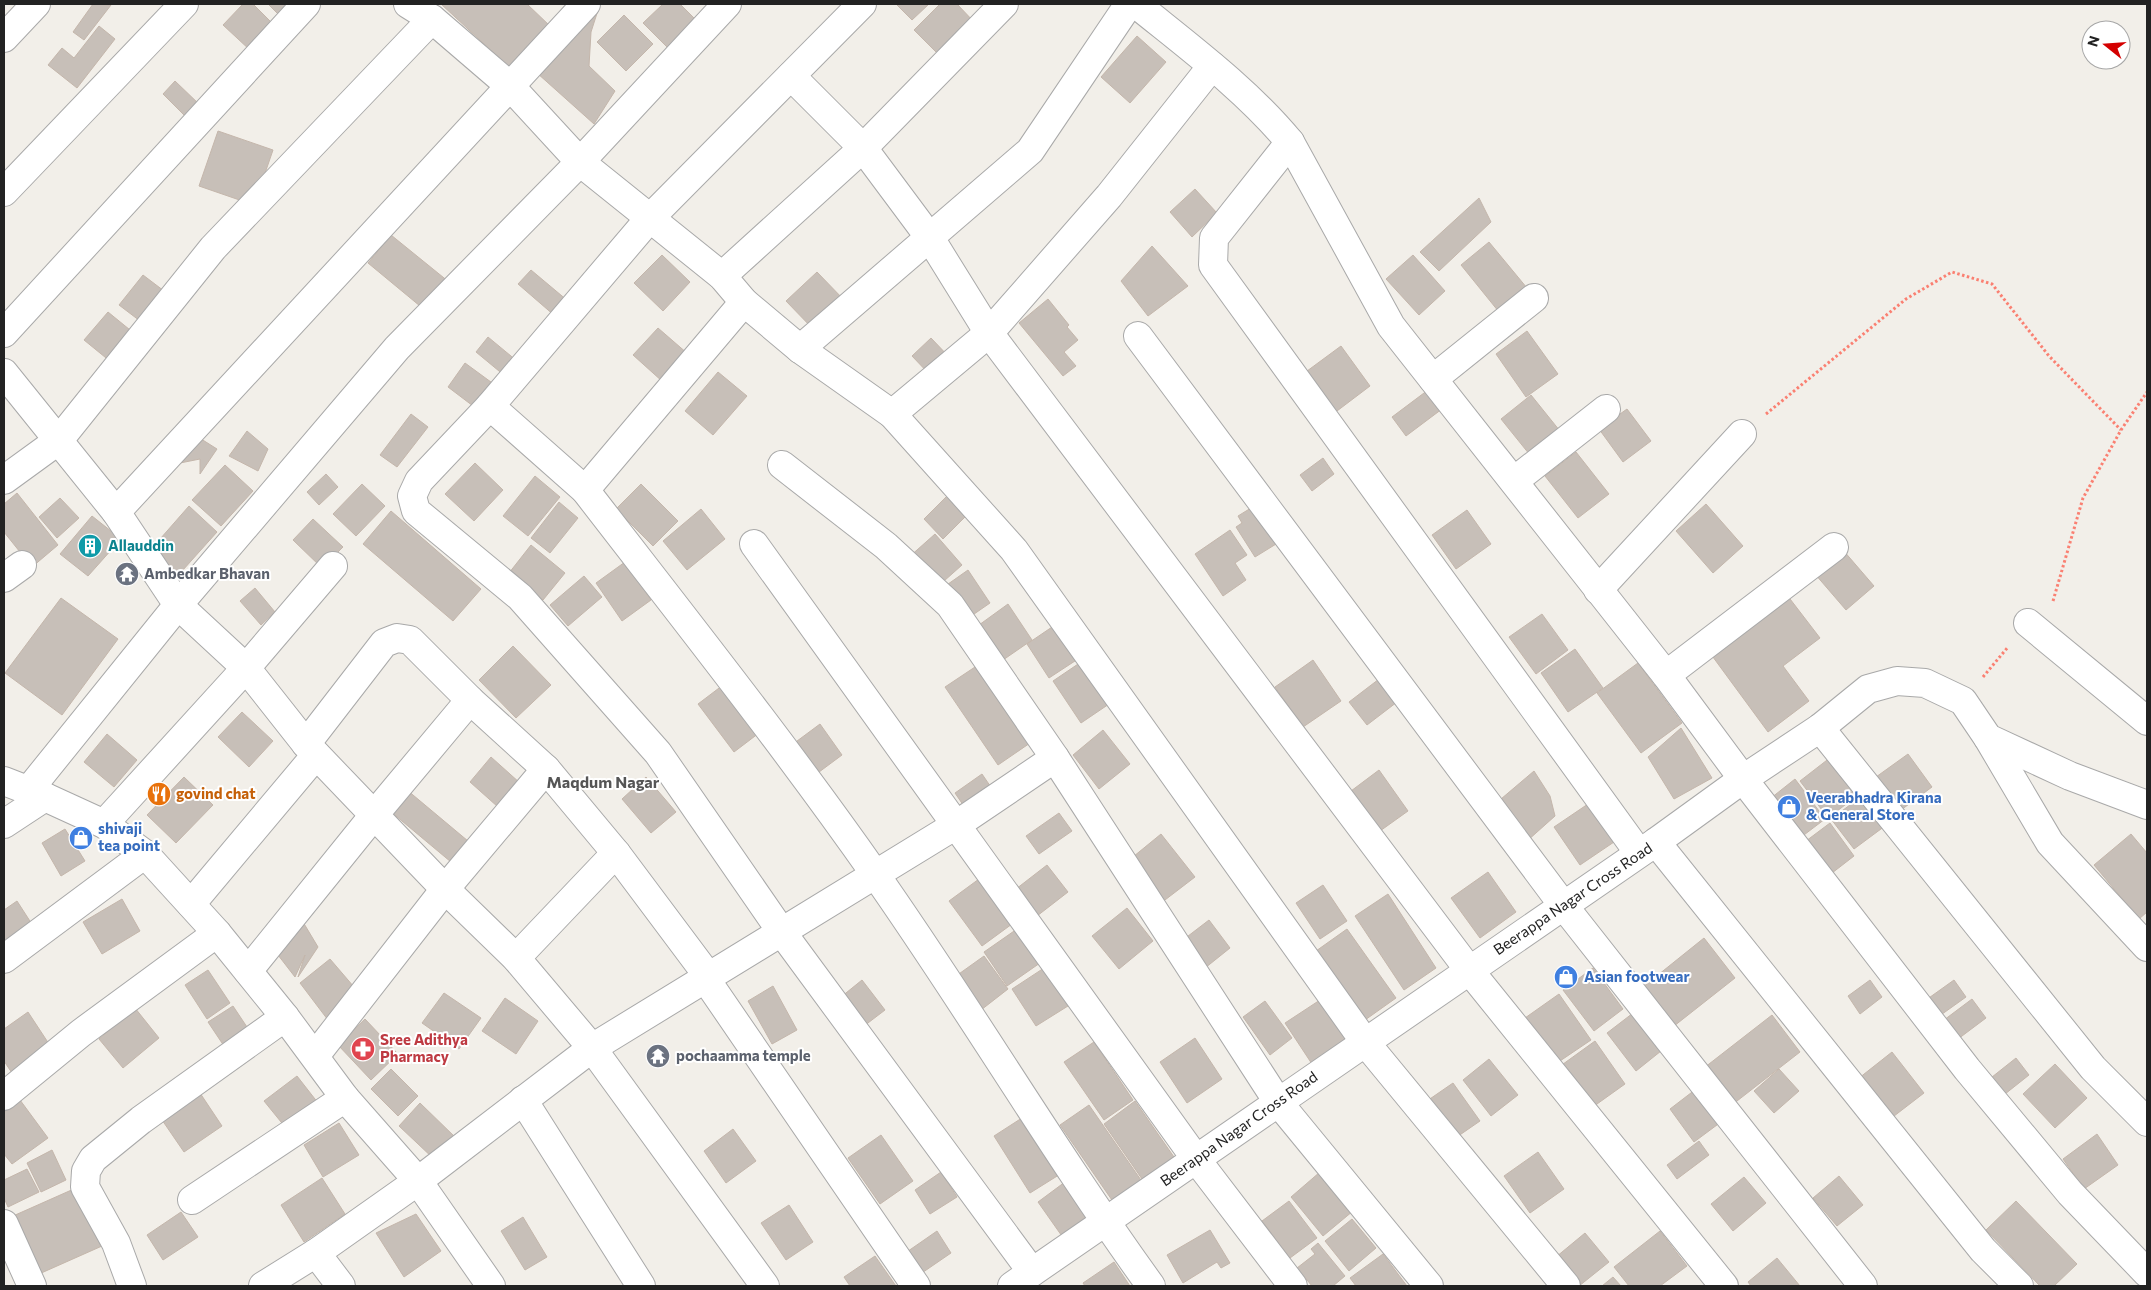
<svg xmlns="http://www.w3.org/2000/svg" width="2151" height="1290" font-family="Commissioner,sans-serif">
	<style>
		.building { fill: #c7bfb8; stroke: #c4b6ab }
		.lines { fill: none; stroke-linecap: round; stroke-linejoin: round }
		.minor-casing { stroke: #a9a9a9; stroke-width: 30 }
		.path { stroke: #fa8072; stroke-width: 3; stroke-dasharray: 2.5 2.5; stroke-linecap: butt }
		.minor { stroke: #fff; stroke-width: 28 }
		.labels { text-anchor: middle; stroke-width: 4; stroke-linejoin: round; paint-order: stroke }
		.culture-label { font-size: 15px; font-weight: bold; fill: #0d838f; stroke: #fff; text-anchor: start }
		.worship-label { font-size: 15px; font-weight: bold; fill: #5b616d; stroke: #fff; text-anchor: start }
		.food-label { font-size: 15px; font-weight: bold; fill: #c56008; stroke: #fff; text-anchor: start }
		.shop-label { font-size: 15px; font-weight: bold; fill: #366cbe; stroke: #fff; text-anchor: start }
		.street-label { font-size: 15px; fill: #222; stroke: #fff }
		.health-label { font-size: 15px; font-weight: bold; fill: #be3a42; stroke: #fff; text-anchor: start }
		.neighbourhood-label { font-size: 16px; font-weight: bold; fill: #555; stroke: #fff }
	</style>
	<rect width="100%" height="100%" fill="#f2efe9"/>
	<g class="building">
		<polygon points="93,4 111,5 84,40 73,32"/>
		<polygon points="243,4 253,4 275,26 251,51 223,25"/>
		<polygon points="268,4 300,4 284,20"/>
		<polygon points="441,4 527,4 550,26 510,68"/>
		<polygon points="595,4 600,4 591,32 589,66 615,91 594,124 537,73"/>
		<polygon points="663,4 680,4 699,23 671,51 643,23"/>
		<polygon points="896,4 929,4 912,20"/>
		<polygon points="940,4 957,4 975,23 941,57 914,30"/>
		<polygon points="624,15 653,44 626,71 597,42"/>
		<polygon points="99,26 115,39 77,88 48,65 62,48 74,58"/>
		<polygon points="1137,36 1166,62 1130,103 1101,77"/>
		<polygon points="175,81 201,106 188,119 163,94"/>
		<polygon points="218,131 273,150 254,205 199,186"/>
		<polygon points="1195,189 1217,213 1192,237 1170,212"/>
		<polygon points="1479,198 1491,222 1439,271 1420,252"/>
		<polygon points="391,235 449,282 426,311 368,263"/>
		<polygon points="1489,242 1527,288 1499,312 1461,265"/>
		<polygon points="1152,246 1188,286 1148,316 1121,281"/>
		<polygon points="662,255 690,282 663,311 634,283"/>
		<polygon points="1413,255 1445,291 1419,315 1386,279"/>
		<polygon points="531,270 568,301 555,316 518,284"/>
		<polygon points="817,272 845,301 815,331 786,301"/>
		<polygon points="143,275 168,294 144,324 119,305"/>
		<polygon points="1048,299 1069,325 1067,327 1078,340 1064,352 1076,366 1063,376 1019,323"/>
		<polygon points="108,312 135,334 111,362 84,340"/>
		<polygon points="658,328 688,354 663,382 633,355"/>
		<polygon points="1527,331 1558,374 1526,397 1496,354"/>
		<polygon points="488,337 517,361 505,376 476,352"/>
		<polygon points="931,338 951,359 932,377 912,356"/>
		<polygon points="1341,346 1370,386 1333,414 1303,374"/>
		<polygon points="465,363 495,385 477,409 448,387"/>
		<polygon points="718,372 747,396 713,435 685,411"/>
		<polygon points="1428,390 1442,409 1406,436 1392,417"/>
		<polygon points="1531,395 1564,436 1534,460 1501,419"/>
		<polygon points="1627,409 1651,441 1623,462 1599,429"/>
		<polygon points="411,414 428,427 397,467 380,455"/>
		<polygon points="247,431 268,449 258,471 229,456"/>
		<polygon points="198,437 217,449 200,474 200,459 180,463"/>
		<polygon points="1576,452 1609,494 1578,518 1545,476"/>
		<polygon points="1323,458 1334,474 1312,491 1300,475"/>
		<polygon points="475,463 503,490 474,521 445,494"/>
		<polygon points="225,465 253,491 221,526 192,500"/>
		<polygon points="326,474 338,487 319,505 307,492"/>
		<polygon points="535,476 560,497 528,536 503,516"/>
		<polygon points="362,484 385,506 356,536 333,514"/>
		<polygon points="641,484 678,521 653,546 616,509"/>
		<polygon points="17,493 58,545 32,567 4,532 4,504"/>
		<polygon points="949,494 968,514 943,539 924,519"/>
		<polygon points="60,498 79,518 57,538 39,517"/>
		<polygon points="559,502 578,518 550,553 531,538"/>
		<polygon points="1259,503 1281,541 1255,557 1236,527 1242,523 1238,516"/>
		<polygon points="1706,504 1743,546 1713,573 1676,531"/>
		<polygon points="189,506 217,532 174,580 146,555"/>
		<polygon points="701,509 725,539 687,570 663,541"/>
		<polygon points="1467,510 1491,544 1456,569 1432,535"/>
		<polygon points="391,511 481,589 453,621 363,544"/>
		<polygon points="92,516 121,539 88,576 60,554"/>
		<polygon points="313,519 343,547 322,568 293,540"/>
		<polygon points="1230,530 1247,555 1235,563 1246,580 1223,596 1195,554"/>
		<polygon points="935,534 962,565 935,589 908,558"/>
		<polygon points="531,545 565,573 543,600 509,573"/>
		<polygon points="1843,550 1874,586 1846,610 1815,574"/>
		<polygon points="625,562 651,600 622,621 596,583"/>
		<polygon points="968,570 990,603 964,621 941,589"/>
		<polygon points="584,576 602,597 568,626 550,605"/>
		<polygon points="255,588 275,612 261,625 240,601"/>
		<polygon points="1787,595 1820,638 1783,666 1809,701 1768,732 1710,653"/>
		<polygon points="61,598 118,639 62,715 5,673"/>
		<polygon points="1008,604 1032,640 1003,660 979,625"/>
		<polygon points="1542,614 1568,650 1536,674 1509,637"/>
		<polygon points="1055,625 1078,659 1049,678 1027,644"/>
		<polygon points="513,646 551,685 516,718 479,680"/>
		<polygon points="1575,649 1603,688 1568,712 1541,673"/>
		<polygon points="1084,660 1112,702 1081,723 1053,681"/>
		<polygon points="1313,660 1341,701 1303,727 1275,687"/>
		<polygon points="981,663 1033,741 998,765 945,687"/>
		<polygon points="1638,663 1682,723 1641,753 1597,693"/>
		<polygon points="1383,676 1401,699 1367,725 1349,702"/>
		<polygon points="727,682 763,730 734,752 698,704"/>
		<polygon points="242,712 273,741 249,767 218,737"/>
		<polygon points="820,724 842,755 811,778 789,747"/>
		<polygon points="1681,728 1712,778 1674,799 1648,757"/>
		<polygon points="1103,730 1130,764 1099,789 1073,755"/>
		<polygon points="107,734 137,760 114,787 84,762"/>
		<polygon points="1908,754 1932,787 1901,810 1876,777"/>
		<polygon points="491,757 520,783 498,807 470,782"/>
		<polygon points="1831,757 1858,795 1828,818 1800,781"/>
		<polygon points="1379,770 1408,811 1380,831 1351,791"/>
		<polygon points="1534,771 1550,796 1555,816 1527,841 1501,799"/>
		<polygon points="982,774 997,796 970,815 955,793"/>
		<polygon points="184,777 213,805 176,843 147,815"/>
		<polygon points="646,777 676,812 651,833 622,799"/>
		<polygon points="1795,779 1825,819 1796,841 1766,802"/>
		<polygon points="407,790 468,841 451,862 390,811"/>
		<polygon points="1862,796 1885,826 1854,849 1831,819"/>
		<polygon points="1588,804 1614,842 1580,865 1554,827"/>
		<polygon points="1059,813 1072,831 1039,854 1026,836"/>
		<polygon points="1830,823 1854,856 1823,880 1798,847"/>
		<polygon points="65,829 85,861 61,876 42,843"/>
		<polygon points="1161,834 1195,877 1161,903 1128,861"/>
		<polygon points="2131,834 2147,853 2147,912 2139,919 2094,865"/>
		<polygon points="1047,865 1068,892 1037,916 1016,889"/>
		<polygon points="1488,872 1516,912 1480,938 1451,898"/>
		<polygon points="979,879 1012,924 982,946 949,901"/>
		<polygon points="1323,885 1347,921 1320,939 1296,903"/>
		<polygon points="1388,894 1436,968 1404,990 1355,916"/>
		<polygon points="122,899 140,931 102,954 83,922"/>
		<polygon points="17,901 37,932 4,956 4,910"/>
		<polygon points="1127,908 1153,941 1119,969 1092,936"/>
		<polygon points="1209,920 1230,948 1200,972 1179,943"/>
		<polygon points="303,922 318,947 298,977 305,955 295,977 278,955"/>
		<polygon points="1017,929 1040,963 1007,986 984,952"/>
		<polygon points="1347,929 1396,998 1365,1020 1316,951"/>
		<polygon points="1704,938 1735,978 1669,1030 1638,991"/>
		<polygon points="984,956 1008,989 981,1010 956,976"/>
		<polygon points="330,959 354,987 328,1020 300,983"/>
		<polygon points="1044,968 1068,1006 1036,1026 1012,989"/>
		<polygon points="1593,968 1623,1009 1594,1031 1563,990"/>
		<polygon points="208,970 230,1003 207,1019 185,985"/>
		<polygon points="862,980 885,1010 864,1026 841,997"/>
		<polygon points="1870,980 1882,997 1860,1014 1848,996"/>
		<polygon points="1954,980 1966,997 1938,1017 1926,1000"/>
		<polygon points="773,986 797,1030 772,1044 748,1001"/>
		<polygon points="444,993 481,1018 459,1049 422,1023"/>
		<polygon points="1559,994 1591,1040 1557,1063 1525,1018"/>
		<polygon points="505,998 538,1021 516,1054 482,1031"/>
		<polygon points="1972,999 1986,1018 1958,1039 1944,1020"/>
		<polygon points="1320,1000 1347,1041 1312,1064 1285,1023"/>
		<polygon points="1265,1001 1292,1038 1270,1055 1243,1017"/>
		<polygon points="233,1006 249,1030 224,1046 208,1022"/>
		<polygon points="135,1008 159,1038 123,1068 99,1039"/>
		<polygon points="1637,1010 1666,1047 1636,1071 1607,1033"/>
		<polygon points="28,1012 51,1047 12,1073 4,1061 4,1029"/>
		<polygon points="1772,1015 1800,1052 1728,1108 1700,1071"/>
		<polygon points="365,1019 398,1054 371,1080 338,1045"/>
		<polygon points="1195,1038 1222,1079 1187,1103 1160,1062"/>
		<polygon points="1595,1041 1625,1084 1590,1109 1559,1067"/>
		<polygon points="1094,1042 1133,1100 1104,1120 1064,1062"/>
		<polygon points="1892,1052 1924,1093 1885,1123 1854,1082"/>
		<polygon points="2016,1058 2029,1075 2000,1098 1987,1081"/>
		<polygon points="1489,1059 1518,1095 1491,1116 1463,1080"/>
		<polygon points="2055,1064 2087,1098 2055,1128 2023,1094"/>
		<polygon points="391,1069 418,1096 398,1116 371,1089"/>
		<polygon points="1779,1069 1799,1091 1774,1113 1754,1091"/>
		<polygon points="297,1076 322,1108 290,1133 264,1101"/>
		<polygon points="1453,1083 1480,1121 1451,1141 1424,1103"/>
		<polygon points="1700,1086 1725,1119 1694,1142 1670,1109"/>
		<polygon points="198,1090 222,1126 184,1152 160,1117"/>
		<polygon points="20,1100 48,1138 12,1164 4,1154 4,1112"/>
		<polygon points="1135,1101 1174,1157 1142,1179 1104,1124"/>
		<polygon points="420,1103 456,1138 435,1160 399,1126"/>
		<polygon points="1089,1105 1143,1183 1114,1203 1060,1125"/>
		<polygon points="1025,1116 1062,1173 1030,1193 994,1136"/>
		<polygon points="339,1123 359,1155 323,1177 304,1145"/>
		<polygon points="733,1129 756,1161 726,1183 704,1151"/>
		<polygon points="2097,1134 2118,1165 2084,1189 2063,1159"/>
		<polygon points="881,1135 913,1181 880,1204 848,1158"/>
		<polygon points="1699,1141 1709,1155 1677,1179 1667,1165"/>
		<polygon points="52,1150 66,1180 41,1192 27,1163"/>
		<polygon points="1538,1152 1564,1189 1530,1213 1504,1176"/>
		<polygon points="27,1169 39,1192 8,1207 4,1198 4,1180"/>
		<polygon points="941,1172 957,1197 930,1214 915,1190"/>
		<polygon points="1320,1172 1353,1211 1323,1236 1291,1197"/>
		<polygon points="1839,1176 1863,1205 1837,1226 1813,1198"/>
		<polygon points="1744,1177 1766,1203 1733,1231 1711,1204"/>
		<polygon points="322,1178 345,1214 304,1242 281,1205"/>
		<polygon points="1069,1179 1096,1216 1064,1239 1038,1202"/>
		<polygon points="76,1188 102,1246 39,1274 13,1216"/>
		<polygon points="1289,1201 1317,1238 1290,1258 1262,1221"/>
		<polygon points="2016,1201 2077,1264 2054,1286 2040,1286 1986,1230"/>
		<polygon points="789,1205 813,1242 786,1260 761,1223"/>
		<polygon points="181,1212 198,1237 163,1260 147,1235"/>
		<polygon points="416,1214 441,1251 404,1277 376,1233"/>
		<polygon points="523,1217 547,1257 525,1270 501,1231"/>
		<polygon points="1352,1219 1376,1248 1349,1271 1325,1241"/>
		<polygon points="1210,1230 1230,1263 1221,1268 1217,1262 1183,1283 1167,1255"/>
		<polygon points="937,1231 951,1253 916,1277 901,1256"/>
		<polygon points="1660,1231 1687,1266 1660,1286 1629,1286 1614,1267"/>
		<polygon points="1585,1233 1609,1262 1579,1286 1556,1257"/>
		<polygon points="1318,1243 1345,1276 1333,1286 1312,1286 1297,1268 1315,1254 1311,1249"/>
		<polygon points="1383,1254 1407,1286 1356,1286 1350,1278"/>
		<polygon points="875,1256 896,1286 850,1286 844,1277"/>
		<polygon points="1777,1258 1800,1286 1751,1286 1748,1282"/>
		<polygon points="1114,1262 1130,1286 1085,1286 1083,1283"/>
		<polygon points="1613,1277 1621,1286 1602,1286"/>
	</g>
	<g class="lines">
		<g class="minor-casing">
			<g id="minor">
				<polyline points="408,4 432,19 510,86 580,162 722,276 744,302 800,349 892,414"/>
				<polyline points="862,4 649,219 490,406 419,481 412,496 416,511 520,597 658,753 781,931 1032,1272"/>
				<path d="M1136,4C1189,47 1246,89 1290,142L1391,326L1666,675L1743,779L1967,1069L2070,1193L2147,1273"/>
				<polyline points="4,38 36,4"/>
				<polyline points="1212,66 1109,196 989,333 892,414 1014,550 1365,1042 1566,1286"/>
				<polyline points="791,76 863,148 930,238 989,333 1469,970 1724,1286"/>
				<polyline points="1290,142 1214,238 1213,265 1639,853"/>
				<polyline points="4,192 184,4"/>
				<polyline points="722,276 863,148 1004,4"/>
				<path d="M744,302L585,490C683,617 783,743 875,874C970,1009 1054,1152 1151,1286"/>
				<polyline points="4,333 306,4"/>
				<polyline points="1138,336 1563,905 1863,1286"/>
				<polyline points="800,349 1030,151 1129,4"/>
				<polyline points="4,373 116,512 178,605 246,668 306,744 445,889 516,958 592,1048 765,1286"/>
				<polyline points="1433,379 1534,298"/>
				<polyline points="490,406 585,490"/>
				<polyline points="782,465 886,546 950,605 1055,758 1278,1102 1429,1286"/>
				<polyline points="4,480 59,440 213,248 432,19"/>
				<polyline points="1514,481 1606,409"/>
				<polyline points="116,512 586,4"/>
				<polyline points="754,544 1196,1159 1293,1286"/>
				<polyline points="4,578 22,565"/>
				<polyline points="1598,590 1742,434"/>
				<polyline points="2028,623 2147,721"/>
				<polyline points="1666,675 1834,547"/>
				<polyline points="1820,728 2093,1068 2147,1122"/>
				<polyline points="1988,738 2050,843 2147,947"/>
				<polyline points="306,744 384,643 397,638 410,640 470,700 546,769 616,853 708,976"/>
				<polyline points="4,781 45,797 104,824 145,854 217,933 285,1017 345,1098 418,1181 491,1286"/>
				<polyline points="28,791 178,605 397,348 580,162 727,4"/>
				<polyline points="4,824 45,797"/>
				<polyline points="104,824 246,668 333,566"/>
				<polyline points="1656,842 1983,1250 2019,1286"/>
				<polyline points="191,904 316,755"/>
				<polyline points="516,958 616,853"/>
				<polyline points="4,959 145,854"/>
				<polyline points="248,971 374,815 470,700"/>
				<polyline points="705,978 916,1286"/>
				<polyline points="315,1056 445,889 546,769"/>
				<polyline points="4,1096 81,1033 217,933"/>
				<polyline points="523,1100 641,1286"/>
				<polyline points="192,1200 345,1098"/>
				<polyline points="4,1224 32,1286"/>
				<polyline points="316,1253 341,1286"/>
				<polyline points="132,1286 116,1243 85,1187 86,1171 93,1159 141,1120 285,1017"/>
				<polyline points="263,1286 316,1253 418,1181 592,1048 956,825 1055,758"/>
				<polyline points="1012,1286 1656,842 1743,779 1820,728 1868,689 1897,681 1925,683 1963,701 1988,738 2070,776 2147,805"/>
			</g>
		</g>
		<g class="path">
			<polyline points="1766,414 1906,299 1952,272 1992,284 2049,356 2121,430"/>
			<polyline points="2053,601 2083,498 2121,430 2147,392"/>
			<polyline points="1983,677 2008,647"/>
		</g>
		<use href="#minor" class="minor"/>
	</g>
	<defs>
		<g id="building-disc" transform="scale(1.25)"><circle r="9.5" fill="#0f9aa8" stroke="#fff"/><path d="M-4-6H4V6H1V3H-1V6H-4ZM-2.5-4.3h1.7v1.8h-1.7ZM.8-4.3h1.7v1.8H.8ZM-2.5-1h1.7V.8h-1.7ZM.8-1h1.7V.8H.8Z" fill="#fff"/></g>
		<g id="temple-disc" transform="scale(1.25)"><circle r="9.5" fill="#6b7280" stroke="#fff"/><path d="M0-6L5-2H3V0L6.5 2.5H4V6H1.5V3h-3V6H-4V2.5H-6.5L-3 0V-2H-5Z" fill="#fff"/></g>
		<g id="restaurant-disc" transform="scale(1.25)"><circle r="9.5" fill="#e8710a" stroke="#fff"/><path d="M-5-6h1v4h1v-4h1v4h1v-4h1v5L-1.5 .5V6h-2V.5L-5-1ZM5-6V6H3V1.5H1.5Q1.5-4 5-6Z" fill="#fff"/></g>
		<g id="shop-disc" transform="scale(1.25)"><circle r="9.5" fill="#3f7fe0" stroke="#fff"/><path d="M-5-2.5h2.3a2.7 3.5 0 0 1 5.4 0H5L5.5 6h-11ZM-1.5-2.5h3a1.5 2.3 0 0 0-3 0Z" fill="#fff"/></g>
		<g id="pharmacy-disc" transform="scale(1.25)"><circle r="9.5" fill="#e0444e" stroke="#fff"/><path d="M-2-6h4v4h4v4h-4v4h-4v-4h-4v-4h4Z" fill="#fff"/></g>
	</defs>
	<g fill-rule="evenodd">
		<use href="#building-disc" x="90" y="546"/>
		<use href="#temple-disc" x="127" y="574"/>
		<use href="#restaurant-disc" x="159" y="794"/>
		<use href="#shop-disc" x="1789" y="807"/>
		<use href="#shop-disc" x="81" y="838"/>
		<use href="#shop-disc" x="1566" y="977"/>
		<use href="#pharmacy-disc" x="363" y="1049"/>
		<use href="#temple-disc" x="658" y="1056"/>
	</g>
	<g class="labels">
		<g class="culture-label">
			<text x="108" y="551">Allauddin</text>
		</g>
		<g class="worship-label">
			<text x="144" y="579">Ambedkar Bhavan</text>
			<text x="676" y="1061">pochaamma temple</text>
		</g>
		<g class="food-label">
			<text x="176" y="799">govind chat</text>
		</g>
		<g class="shop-label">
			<text x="1806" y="803">Veerabhadra Kirana<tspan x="1806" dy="17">&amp; General Store</tspan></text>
			<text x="98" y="834">shivaji<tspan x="98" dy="17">tea point</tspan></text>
			<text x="1584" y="982">Asian footwear</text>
		</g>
		<g class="street-label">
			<text transform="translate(1573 899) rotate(-34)" y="5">Beerappa Nagar Cross Road</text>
			<text transform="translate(1239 1129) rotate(-35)" y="5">Beerappa Nagar Cross Road</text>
		</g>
		<g class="health-label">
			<text x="380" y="1045">Sree Adithya<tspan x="380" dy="17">Pharmacy</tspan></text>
		</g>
		<g class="neighbourhood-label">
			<text x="603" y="788">Maqdum Nagar</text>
		</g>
	</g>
	<rect width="2151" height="1290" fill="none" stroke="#222222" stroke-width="10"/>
	<g transform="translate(2106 45) rotate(287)"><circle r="24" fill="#ffffff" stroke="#a7a7a7"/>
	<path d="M0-4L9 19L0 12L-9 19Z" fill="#d40000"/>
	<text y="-8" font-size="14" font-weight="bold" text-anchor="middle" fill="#222222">N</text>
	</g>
</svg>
